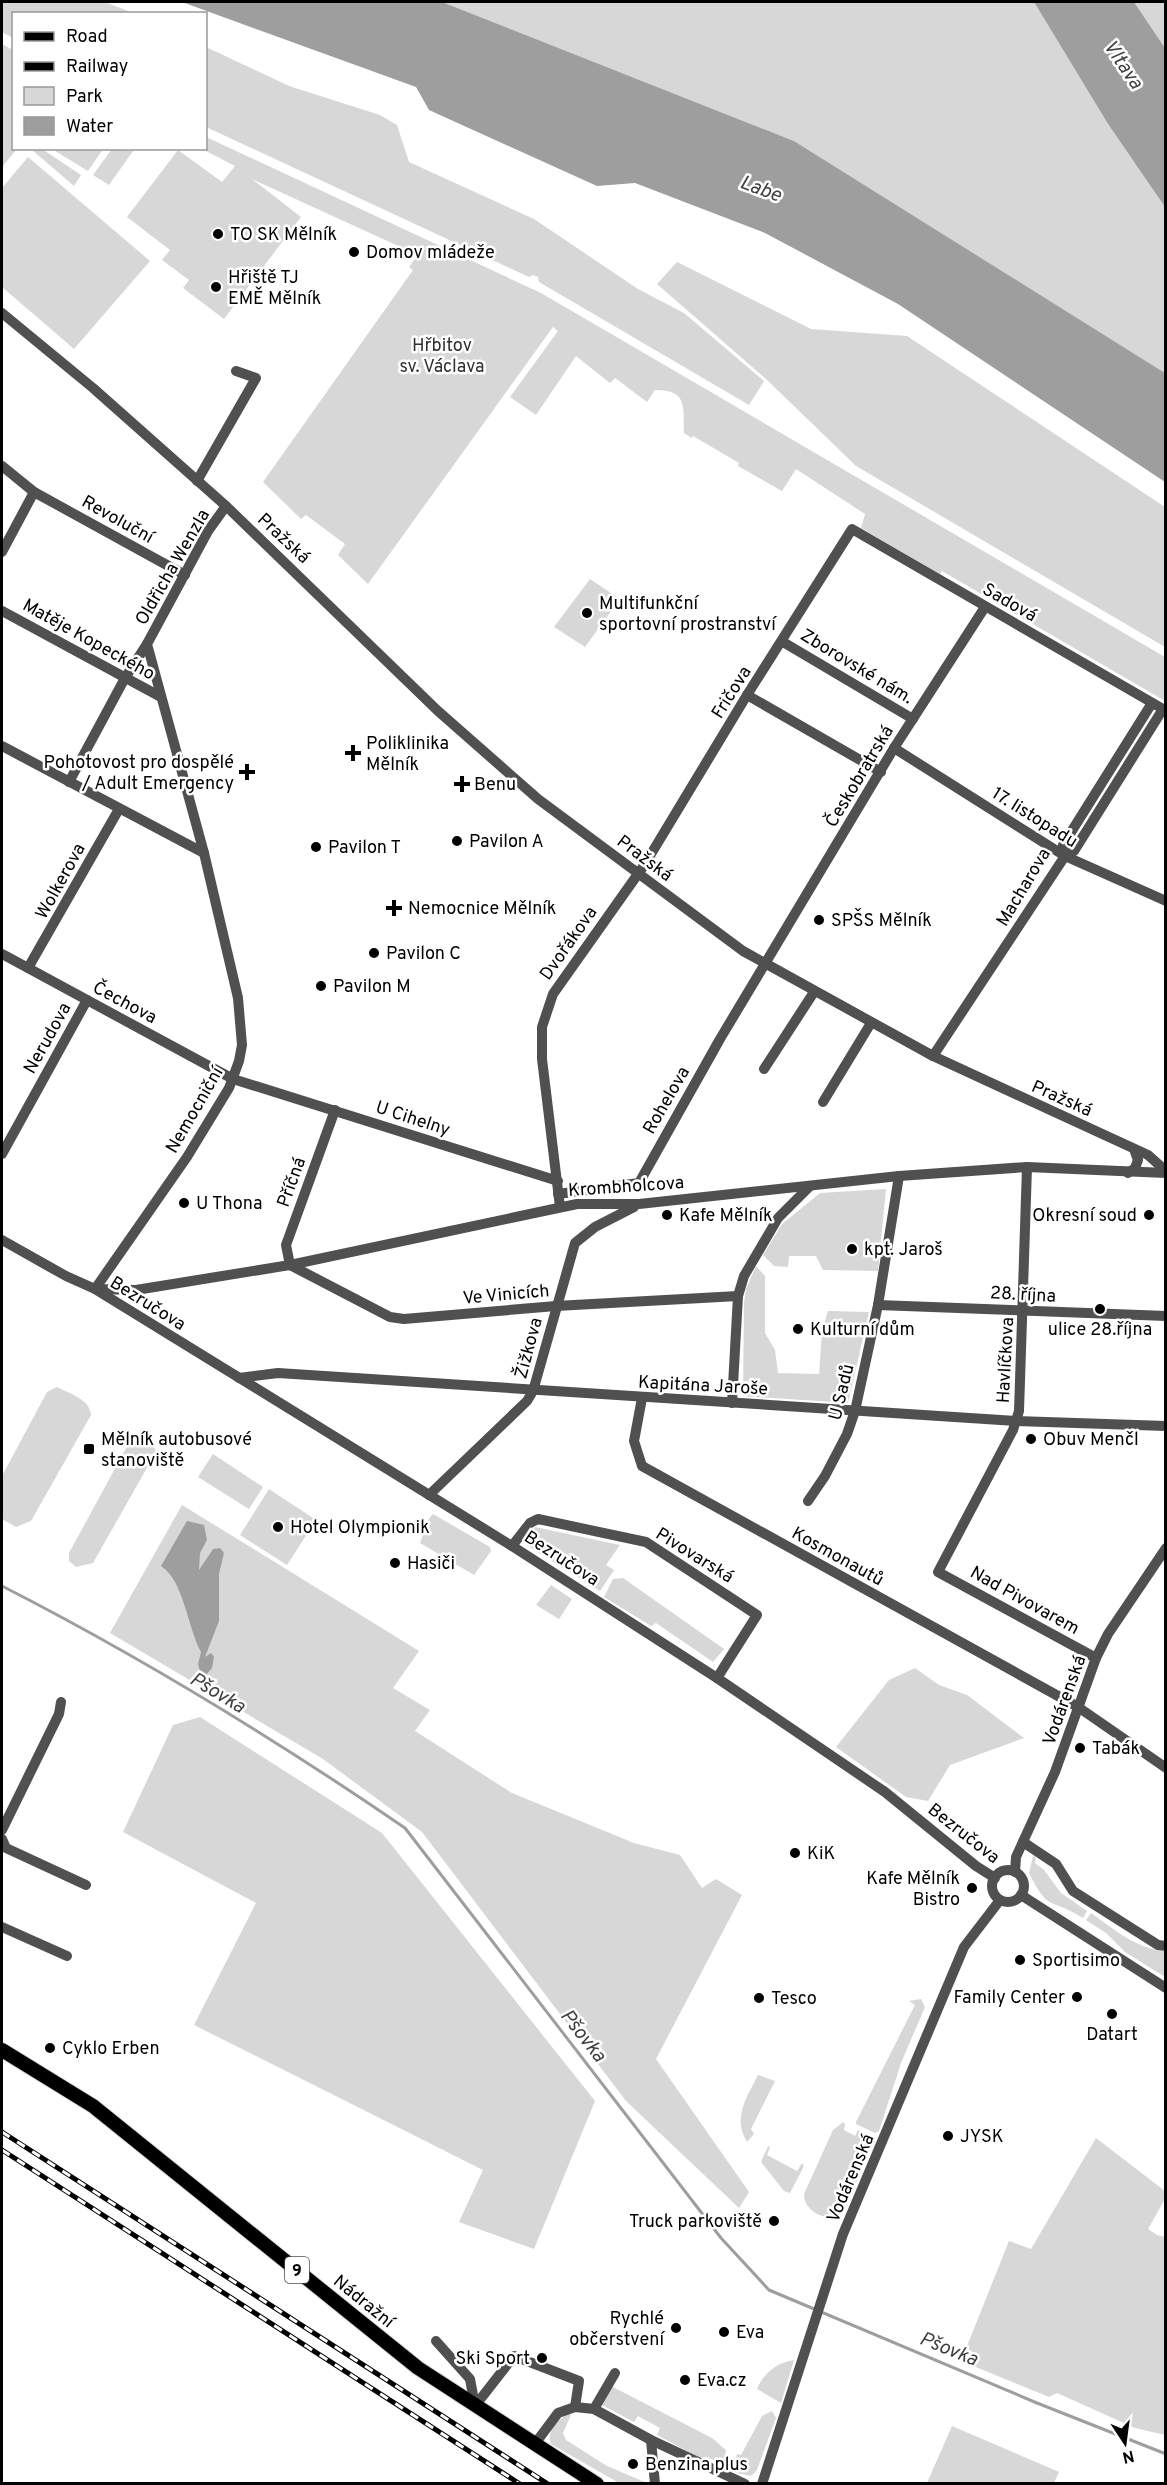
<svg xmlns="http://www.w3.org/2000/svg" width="1167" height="2485" font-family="Overpass,sans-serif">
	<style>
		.green { fill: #d7d7d7 }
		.water { fill: #9e9e9e }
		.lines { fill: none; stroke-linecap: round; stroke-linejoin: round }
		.stream { stroke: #9e9e9e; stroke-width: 3 }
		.major-casing { stroke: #dbdbdb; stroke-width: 16 }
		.minor { stroke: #505050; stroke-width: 10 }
		.major { stroke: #000; stroke-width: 14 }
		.rail-casing { stroke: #000; stroke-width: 5 }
		.rail { stroke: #fff; stroke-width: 3; stroke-dasharray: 9; stroke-linecap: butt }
		.poi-dot { fill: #000; stroke: #fff; stroke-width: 2 }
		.labels { text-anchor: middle; stroke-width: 5; stroke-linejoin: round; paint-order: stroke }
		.shield { fill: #fff; stroke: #4c4c4c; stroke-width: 1.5 }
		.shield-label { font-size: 16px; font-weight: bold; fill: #000 }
		.poi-label { font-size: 18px; fill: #000; stroke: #fff; text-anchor: start }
		.park-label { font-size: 18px; fill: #2e2e2e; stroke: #fff }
		.street-label { font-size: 18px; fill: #000; stroke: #fff }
		.water-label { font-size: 20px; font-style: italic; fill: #3f3f3f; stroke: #fff }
	</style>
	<rect width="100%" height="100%" fill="#fff"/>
	<g class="green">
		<polygon points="2,2 105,2 133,13 14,14 13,38 2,32"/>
		<polygon points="442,2 1034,2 1108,124 1165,207 1165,373 794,141"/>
		<polygon points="1134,2 1165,2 1165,48"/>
		<polygon points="2,44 13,50 14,148 17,149 2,167"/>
		<polygon points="206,47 289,86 380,115 397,125 409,162 534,219 638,289 684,313 764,381 749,405 539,282 538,277 533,275 529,277 206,127"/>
		<path d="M206,137L541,293L1165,657V701L942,571L940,574L861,528L865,514L796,469L782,491L738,466L739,463L693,436L692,438L684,433C683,406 688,390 655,390L647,402L615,378L610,383L576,356L536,415L510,397L558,331L553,327L368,584L338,555L345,544L306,515L301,519L263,482L413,270L409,267L418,255L252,179L301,217L224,319L183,288L189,280L162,260L170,250L127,217L178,150L222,182L235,166L202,149L206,148Z"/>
		<polygon points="31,149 42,149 81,175 74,186"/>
		<polygon points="52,149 103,149 88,171"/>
		<polygon points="112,149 133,151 109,185 93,175"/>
		<polygon points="28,157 150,261 74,349 2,287 2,188"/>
		<polygon points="677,262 811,329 907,336 1165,507 1165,647 856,466 765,378 657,284"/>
		<polygon points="590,579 620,599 585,647 554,627"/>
		<polygon points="886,1189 878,1271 823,1270 816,1256 789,1256 788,1267 774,1266 763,1255 782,1224 820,1193"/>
		<polygon points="756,1266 765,1276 765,1333 775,1350 778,1373 819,1374 822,1331 828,1311 869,1312 848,1403 743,1396 744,1303 746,1289"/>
		<path d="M57,1387C70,1394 90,1399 91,1415L31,1521L16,1527L2,1519V1476L47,1392Z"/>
		<path d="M137,1436C149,1437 153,1441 156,1452L93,1563L76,1567L69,1561V1553L130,1441Z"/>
		<polygon points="213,1454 263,1487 249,1509 198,1477"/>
		<polygon points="269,1489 316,1520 287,1565 240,1535"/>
		<polygon points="182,1505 419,1651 393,1688 430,1710 415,1731 512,1793 634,1843 680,1855 702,1888 716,1879 742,1895 656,2059 749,2192 739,2208 626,2101 422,1832 323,1759 110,1633"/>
		<path d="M433,1514L490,1547L491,1551L474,1575L420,1543C425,1532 425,1522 433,1514Z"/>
		<polygon points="535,1527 620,1545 606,1565 614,1570 600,1591 523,1543"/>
		<polygon points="623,1578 724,1649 713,1662 656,1623 651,1626 604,1597 613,1579"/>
		<polygon points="551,1585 572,1599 559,1619 536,1605"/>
		<polygon points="915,1668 939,1685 967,1695 1024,1738 950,1765 928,1801 906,1797 836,1747 889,1680"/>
		<polygon points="200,1717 382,1833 595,2101 534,2249 459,2222 483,2170 194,2025 256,1903 123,1832 173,1725"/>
		<path d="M1033,1856L1036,1857L1035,1863L1044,1870L1061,1893L1087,1911L1083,1918C1050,1897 1049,1913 1029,1873Z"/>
		<path d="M1091,1913C1114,1929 1136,1949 1165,1951V1977L1125,1952L1106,1933L1086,1920Z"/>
		<polygon points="921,1999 925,2007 901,2063 879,2131 875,2133 856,2124 856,2122 915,2005 909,2001"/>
		<path d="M758,2075L775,2081L751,2129L754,2134L747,2142C732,2118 747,2097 758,2075Z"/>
		<path d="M843,2122L845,2124L844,2130L855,2136L858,2130L875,2140L845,2208L832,2218C819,2217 804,2209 804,2194L833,2130Z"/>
		<polygon points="1096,2138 1165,2191 1165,2199 1148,2229 1157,2235 1165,2237 1165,2435 1135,2428 1057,2393 1049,2397 961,2361 1009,2241 1031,2249"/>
		<polygon points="768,2146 770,2147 767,2155 797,2171 802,2163 804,2166 790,2193 784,2191 761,2162"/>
		<path d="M794,2360L781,2403L757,2389C764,2372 777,2363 794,2360Z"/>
		<polygon points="611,2386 712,2438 726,2450 724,2460 719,2462 706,2457 700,2458 657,2435 660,2428 638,2416 634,2422 600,2404"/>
		<polygon points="772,2411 776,2418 757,2470 751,2476 737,2473 733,2466 737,2454 741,2455 762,2416"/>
		<path d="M568,2414L571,2415L563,2433L566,2440L607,2466L647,2483H619L551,2444C546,2431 557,2420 568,2414Z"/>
		<polygon points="952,2426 1059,2472 1054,2483 927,2483"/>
	</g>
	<g class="water">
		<polygon points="182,2 442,2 794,141 1165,373 1165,482 898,304 765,233 635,183 597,186 429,110 416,87"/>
		<polygon points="1034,2 1134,2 1165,48 1165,207 1108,124"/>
		<path d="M187,1521L204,1525L207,1540L200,1553L199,1570L213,1549L220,1548L224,1553L219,1574V1621L205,1657L211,1653L214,1657L212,1668L206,1675H201L198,1664L201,1652C187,1626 184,1581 161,1566Z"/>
	</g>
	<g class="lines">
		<path class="stream" d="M2,1586C139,1656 278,1741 405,1828L721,2238L769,2290L1037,2403L1166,2454"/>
		<g class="major-casing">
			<polyline id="major" points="2,2050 93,2106 418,2368 597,2484"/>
		</g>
		<g class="minor">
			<polyline points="2,313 93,388 226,506 438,711 538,799 743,951 933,1056 1148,1155 1166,1171"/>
			<polyline points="2,466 34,492 185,575"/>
			<polyline points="197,481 256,378 236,371"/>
			<polyline points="2,552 34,492"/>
			<polyline points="2,611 161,697"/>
			<polyline points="783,642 913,719"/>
			<polyline points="747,695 881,772"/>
			<polyline points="2,746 204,853"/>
			<polyline points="894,748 1065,856 1166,901"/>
			<polyline points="69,782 125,678 147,644"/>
			<polyline points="2,954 233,1079 558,1181"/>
			<polyline points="28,968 119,809"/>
			<polyline points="933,1056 1065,856 1063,845 1152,703"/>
			<polyline points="764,1069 814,992"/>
			<polyline points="823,1102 871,1023"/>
			<polyline points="335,1110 286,1245 290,1265 390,1317 404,1319 556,1306 738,1296"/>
			<polyline points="2,1154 87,1000"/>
			<polyline points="1027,1167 1019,1411 1013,1430 938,1572 1096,1658"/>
			<polyline points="1128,1173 1135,1168 1138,1160 1134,1149"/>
			<polyline points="558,1194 639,1183 720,1039 894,748 985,607"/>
			<polyline points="560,1207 542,1059 542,1027 553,994 645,864 747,695 852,529 1163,709 1074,851 1065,856"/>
			<polyline points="2,1240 66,1276 95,1289 512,1546 717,1678 885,1792 976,1866 995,1878"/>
			<polyline points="95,1289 187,1157 229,1088 239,1061 242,1045 238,998 204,853 147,644 208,531 226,506"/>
			<polyline points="96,1289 136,1290 290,1265 577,1204 639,1204 899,1176 1027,1167 1166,1173"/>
			<polyline points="878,1305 1166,1316"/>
			<polyline points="239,1378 278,1373 1016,1421 1166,1426"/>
			<polyline points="642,1398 634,1441 642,1466 1078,1707 1166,1768"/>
			<polyline points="732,1403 738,1296 744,1276 778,1218 810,1186"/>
			<polyline points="429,1495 527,1401 533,1391 575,1243 595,1227 634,1207"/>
			<polyline points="808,1501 825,1476 847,1434 855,1411 878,1305 899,1176"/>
			<polyline points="512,1546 530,1523 538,1519 646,1542 757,1615 717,1678"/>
			<polyline points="2,1830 59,1714 61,1702"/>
			<polyline points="2,1839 6,1848 86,1885"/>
			<polyline points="1023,1842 1056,1864 1073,1891 1158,1945 1166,1946"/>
			<circle cx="1008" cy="1886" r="16"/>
			<polyline points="1015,1872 1016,1857 1055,1772 1096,1658 1108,1634 1166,1548"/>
			<polyline points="1021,1895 1166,1988"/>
			<polyline points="2,1927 67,1956"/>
			<polyline points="436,2341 470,2379 475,2406"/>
			<polyline points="475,2406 514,2356 579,2381 575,2407"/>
			<polyline points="594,2409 615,2373"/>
			<polyline points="651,2440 655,2484"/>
			<polyline points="534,2445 558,2413 575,2407 594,2409 651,2440 745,2484"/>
			<polyline points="762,2484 843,2234 964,1947 1000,1900"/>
		</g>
		<use href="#major" class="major"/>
		<g class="rail-casing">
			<g id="rail">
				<polyline points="2,2132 548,2484"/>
				<polyline points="2,2150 520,2484"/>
			</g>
		</g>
		<use href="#rail" class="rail"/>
	</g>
	<g class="poi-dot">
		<circle cx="218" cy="234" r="6"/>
		<circle cx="354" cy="252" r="6"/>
		<circle cx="216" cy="287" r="6"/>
		<circle cx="587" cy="613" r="6"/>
		<path d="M350 744h6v6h6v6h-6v6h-6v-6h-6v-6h6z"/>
		<path d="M244 763h6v6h6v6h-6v6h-6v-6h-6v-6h6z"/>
		<path d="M459 775h6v6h6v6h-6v6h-6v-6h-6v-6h6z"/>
		<circle cx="457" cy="841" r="6"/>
		<circle cx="316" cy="847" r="6"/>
		<path d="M391 899h6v6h6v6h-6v6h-6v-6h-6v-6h6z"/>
		<circle cx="819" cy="920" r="6"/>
		<circle cx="374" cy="953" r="6"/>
		<circle cx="321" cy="986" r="6"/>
		<circle cx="184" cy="1203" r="6"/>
		<circle cx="667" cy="1215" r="6"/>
		<circle cx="1149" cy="1215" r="6"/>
		<circle cx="852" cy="1249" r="6"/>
		<circle cx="1100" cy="1309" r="6"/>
		<circle cx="798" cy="1329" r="6"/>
		<circle cx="1031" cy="1439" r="6"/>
		<rect x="83" y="1443" width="12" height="12" rx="3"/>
		<circle cx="278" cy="1527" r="6"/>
		<circle cx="395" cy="1563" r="6"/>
		<circle cx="1080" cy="1748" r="6"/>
		<circle cx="795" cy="1853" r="6"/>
		<circle cx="972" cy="1888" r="6"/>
		<circle cx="1020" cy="1960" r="6"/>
		<circle cx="1077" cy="1997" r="6"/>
		<circle cx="759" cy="1998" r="6"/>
		<circle cx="1112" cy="2014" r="6"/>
		<circle cx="50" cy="2048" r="6"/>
		<circle cx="948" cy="2136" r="6"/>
		<circle cx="774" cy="2221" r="6"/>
		<circle cx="676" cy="2328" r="6"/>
		<circle cx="724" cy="2332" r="6"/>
		<circle cx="542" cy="2358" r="6"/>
		<circle cx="685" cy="2380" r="6"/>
		<circle cx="633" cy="2464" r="6"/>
	</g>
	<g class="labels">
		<rect class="shield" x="285" y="2257" width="24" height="26" rx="4.5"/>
		<g class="shield-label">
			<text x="297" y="2276">9</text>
		</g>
		<g class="poi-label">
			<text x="230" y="240">TO SK Mělník</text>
			<text x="366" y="258">Domov mládeže</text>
			<text x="228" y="283">Hřiště TJ<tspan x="228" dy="21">EMĚ Mělník</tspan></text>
			<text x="599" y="609">Multifunkční<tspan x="599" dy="21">sportovní prostranství</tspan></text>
			<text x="366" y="749">Poliklinika<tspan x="366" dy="21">Mělník</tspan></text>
			<text x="234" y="768" text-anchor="end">Pohotovost pro dospělé<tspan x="234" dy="21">/ Adult Emergency</tspan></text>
			<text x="474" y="790">Benu</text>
			<text x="469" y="847">Pavilon A</text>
			<text x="328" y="853">Pavilon T</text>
			<text x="408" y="914">Nemocnice Mělník</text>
			<text x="831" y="926">SPŠS Mělník</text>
			<text x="386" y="959">Pavilon C</text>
			<text x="333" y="992">Pavilon M</text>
			<text x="196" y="1209">U Thona</text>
			<text x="679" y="1221">Kafe Mělník</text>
			<text x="1137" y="1221" text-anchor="end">Okresní soud</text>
			<text x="864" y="1255">kpt. Jaroš</text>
			<text x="810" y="1335">Kulturní dům</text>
			<text x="1100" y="1335" text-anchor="middle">ulice 28.října</text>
			<text x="101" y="1445">Mělník autobusové<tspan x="101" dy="21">stanoviště</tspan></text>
			<text x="1043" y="1445">Obuv Menčl</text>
			<text x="290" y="1533">Hotel Olympionik</text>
			<text x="407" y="1569">Hasiči</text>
			<text x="1092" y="1754">Tabák</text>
			<text x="807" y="1859">KiK</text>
			<text x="960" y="1884" text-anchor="end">Kafe Mělník<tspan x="960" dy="21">Bistro</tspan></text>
			<text x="1032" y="1966">Sportisimo</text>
			<text x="1065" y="2003" text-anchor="end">Family Center</text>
			<text x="771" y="2004">Tesco</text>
			<text x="1112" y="2040" text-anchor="middle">Datart</text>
			<text x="62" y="2054">Cyklo Erben</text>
			<text x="960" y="2142">JYSK</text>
			<text x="762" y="2227" text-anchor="end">Truck parkoviště</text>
			<text x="664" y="2324" text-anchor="end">Rychlé<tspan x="664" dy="21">občerstvení</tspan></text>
			<text x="736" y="2338">Eva</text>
			<text x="530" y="2364" text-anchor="end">Ski Sport</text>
			<text x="697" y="2386">Eva.cz</text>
			<text x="645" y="2470">Benzina plus</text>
		</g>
		<g class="park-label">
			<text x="442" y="351">Hřbitov<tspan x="442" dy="21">sv. Václava</tspan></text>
		</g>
		<g class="street-label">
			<text transform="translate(118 519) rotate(29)" y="6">Revoluční</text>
			<text transform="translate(284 538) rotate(43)" y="6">Pražská</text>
			<text transform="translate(172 567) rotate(-60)" y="6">Oldřicha Wenzla</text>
			<text transform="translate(1010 602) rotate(30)" y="6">Sadová</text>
			<text transform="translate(89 639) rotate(29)" y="6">Matěje Kopeckého</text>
			<text transform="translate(857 666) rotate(31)" y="6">Zborovské nám.</text>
			<text transform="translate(731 692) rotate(-58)" y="6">Fričova</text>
			<text transform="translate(859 776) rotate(-59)" y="6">Českobratrská</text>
			<text transform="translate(1035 817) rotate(32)" y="6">17. listopadu</text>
			<text transform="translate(645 858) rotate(37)" y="6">Pražská</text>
			<text transform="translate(60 881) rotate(-61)" y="6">Wolkerova</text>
			<text transform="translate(1023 887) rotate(-59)" y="6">Macharova</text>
			<text transform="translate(568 943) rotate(-55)" y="6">Dvořákova</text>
			<text transform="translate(125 1002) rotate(28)" y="6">Čechova</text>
			<text transform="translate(47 1038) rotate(-61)" y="6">Nerudova</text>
			<text transform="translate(1062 1098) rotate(24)" y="6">Pražská</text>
			<text transform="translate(666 1100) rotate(-60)" y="6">Rohelova</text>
			<text transform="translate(194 1110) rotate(-60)" y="6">Nemocniční</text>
			<text transform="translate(413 1118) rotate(18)" y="6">U Cihelny</text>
			<text transform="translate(291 1182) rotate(-70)" y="6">Příčná</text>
			<text transform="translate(626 1186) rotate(-4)" y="6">Krombholcova</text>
			<text transform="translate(506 1294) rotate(-5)" y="6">Ve Vinicích</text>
			<text transform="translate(1023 1294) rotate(3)" y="6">28. října</text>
			<text transform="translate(148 1303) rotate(32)" y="6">Bezručova</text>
			<text transform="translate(528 1348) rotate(-75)" y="6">Žižkova</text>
			<text transform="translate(1005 1360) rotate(-87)" y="6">Havlíčkova</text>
			<text transform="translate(703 1385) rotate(3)" y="6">Kapitána Jaroše</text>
			<text transform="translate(841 1392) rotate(-76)" y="6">U Sadů</text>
			<text transform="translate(695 1555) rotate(32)" y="6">Pivovarská</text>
			<text transform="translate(838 1556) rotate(29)" y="6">Kosmonautů</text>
			<text transform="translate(562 1558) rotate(33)" y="6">Bezručova</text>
			<text transform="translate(1025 1600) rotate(29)" y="6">Nad Pivovarem</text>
			<text transform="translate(1064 1700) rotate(-70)" y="6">Vodárenská</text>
			<text transform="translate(964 1833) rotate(38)" y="6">Bezručova</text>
			<text transform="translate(850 2178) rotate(-67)" y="6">Vodárenská</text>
			<text transform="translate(364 2301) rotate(39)" y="6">Nádražní</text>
		</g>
		<g class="water-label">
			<text transform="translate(1124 64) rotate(56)" y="7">Vltava</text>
			<text transform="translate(761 188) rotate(20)" y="7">Labe</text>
			<text transform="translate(218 1692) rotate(31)" y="7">Pšovka</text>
			<text transform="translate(584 2035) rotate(52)" y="7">Pšovka</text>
			<text transform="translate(949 2348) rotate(22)" y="7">Pšovka</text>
		</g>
	</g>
	<rect width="1167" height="2485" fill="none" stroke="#000000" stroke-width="6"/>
	<rect x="12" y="12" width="195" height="138" fill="#ffffff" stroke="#999999" stroke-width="1.5"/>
	<rect x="24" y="32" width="30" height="9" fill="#000000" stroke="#999999" stroke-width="1.5"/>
	<text x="66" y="42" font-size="18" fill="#000000">Road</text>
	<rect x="24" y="62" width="30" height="9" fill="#000000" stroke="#999999" stroke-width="1.5"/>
	<text x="66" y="72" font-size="18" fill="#000000">Railway</text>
	<rect x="24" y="87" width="30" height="18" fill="#d7d7d7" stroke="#999999" stroke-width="1.5"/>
	<text x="66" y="102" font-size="18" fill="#000000">Park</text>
	<rect x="24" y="117" width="30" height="18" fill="#9e9e9e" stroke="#999999" stroke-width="1.5"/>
	<text x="66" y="132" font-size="18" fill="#000000">Water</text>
	<g transform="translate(1125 2443) rotate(167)" stroke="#ffffff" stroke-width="4.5" paint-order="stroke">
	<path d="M0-4.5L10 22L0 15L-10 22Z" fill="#000000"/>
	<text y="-9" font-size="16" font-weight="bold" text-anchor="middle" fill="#000000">N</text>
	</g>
</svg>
